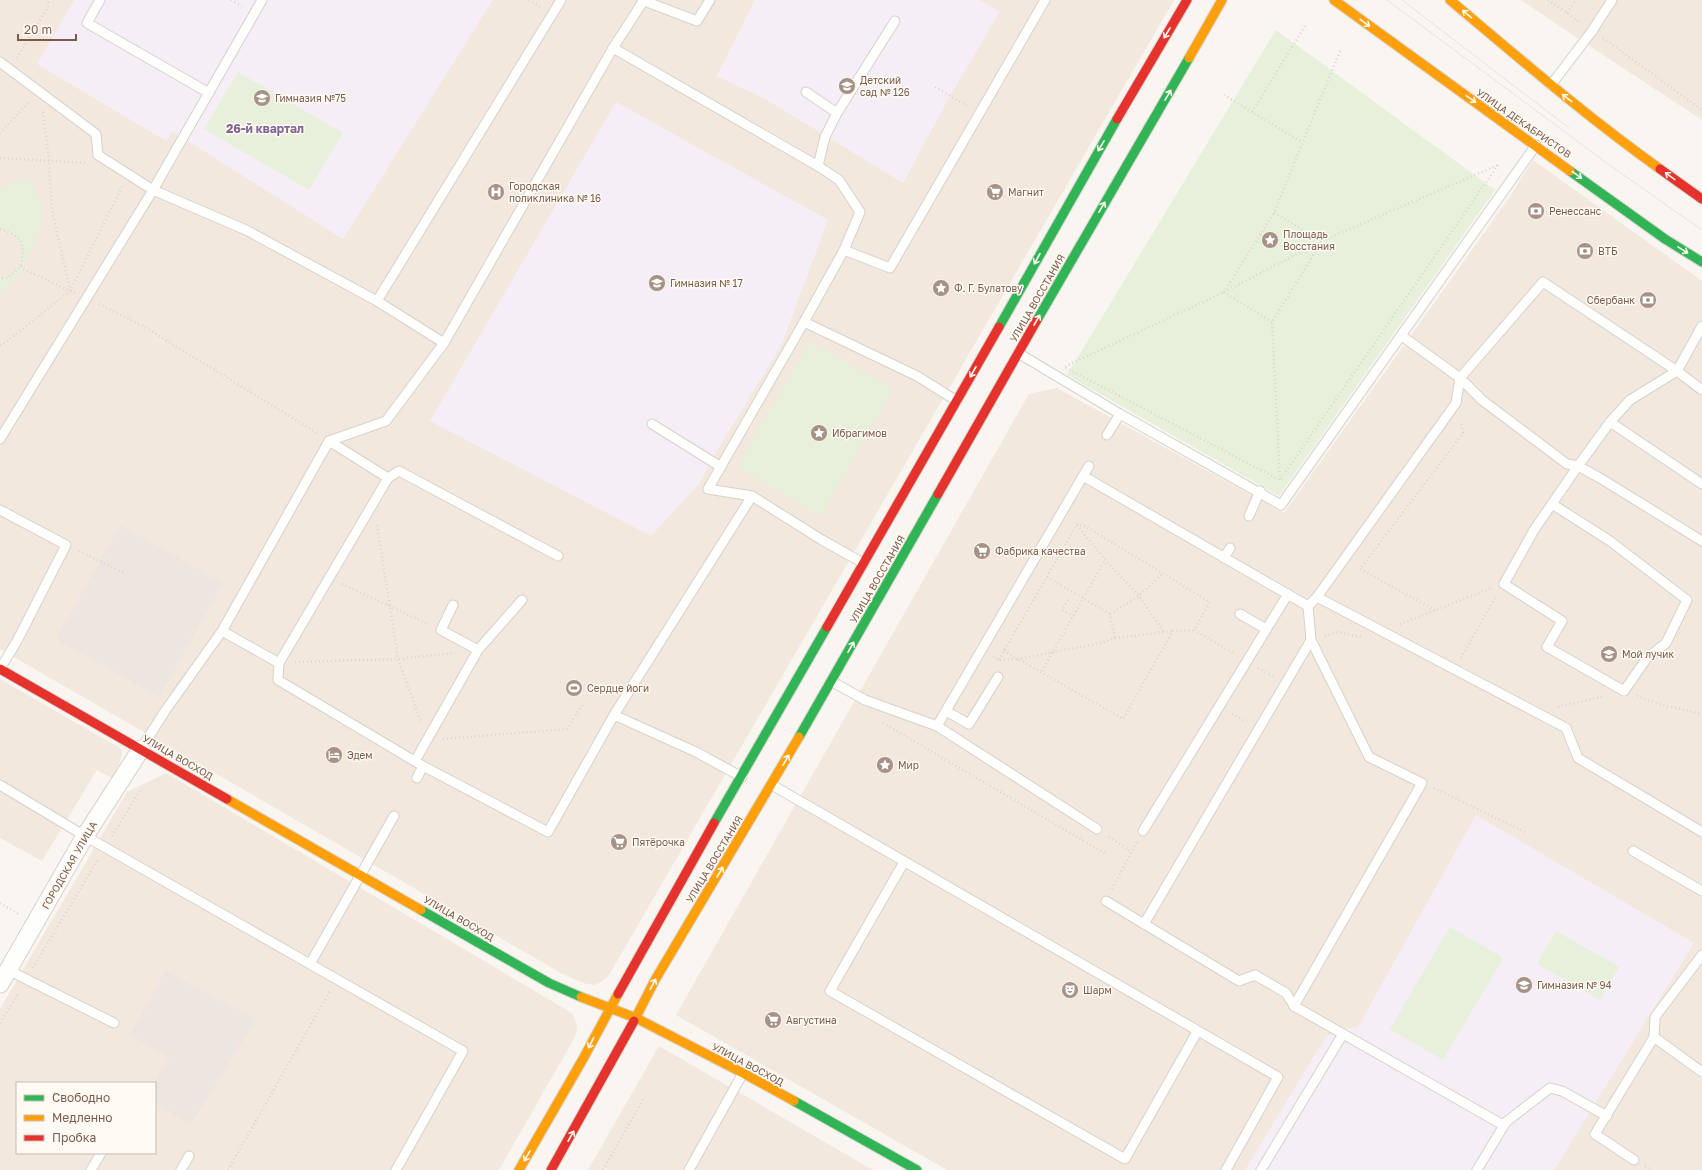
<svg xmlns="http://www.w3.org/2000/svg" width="1702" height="1170" font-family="'Golos Text',sans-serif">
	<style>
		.residential { fill: #f2e8de; fill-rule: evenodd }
		.industrial { fill: #ede5e0 }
		.education { fill: #f6eef6 }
		.green { fill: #e7f0db }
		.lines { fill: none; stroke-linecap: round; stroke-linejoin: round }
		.lane-casing { stroke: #d7d1cb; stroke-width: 11 }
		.street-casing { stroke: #d7d1cb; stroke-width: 19 }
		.fast-casing { stroke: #d9d2cb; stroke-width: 11 }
		.slow-casing { stroke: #d9d2cb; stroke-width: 11 }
		.jam-casing { stroke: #d9d2cb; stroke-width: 11 }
		.path { stroke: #dcd5d0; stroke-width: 2.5; stroke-dasharray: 1 3; stroke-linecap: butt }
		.lane { stroke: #fefefd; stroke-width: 9 }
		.street { stroke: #fefefd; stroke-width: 17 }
		.fast { stroke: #30b455; stroke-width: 9 }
		.slow { stroke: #ff9f0a; stroke-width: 9 }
		.jam { stroke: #e5322d; stroke-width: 9 }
		.tram { stroke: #e6e3e7; stroke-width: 1 }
		.oneway { stroke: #fffaf3 }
		.labels { text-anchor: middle; stroke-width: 3; stroke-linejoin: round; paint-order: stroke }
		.poi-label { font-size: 10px; fill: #7a5c4d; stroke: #fffaf3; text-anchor: start }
		.street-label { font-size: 10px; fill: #7a5c4d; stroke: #fffaf3 }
		.quarter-label { font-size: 12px; font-weight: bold; fill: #846695; stroke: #fffaf3 }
	</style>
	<rect width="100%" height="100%" fill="#f9f5f0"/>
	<g class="residential">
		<polygon points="0,0 1174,0 609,975 601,982 594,985 583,983 561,973 0,649"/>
		<polygon points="1521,0 1702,0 1702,120 1573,35"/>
		<polygon points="1533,160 1702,281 1702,1170 947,1170 676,1015 1029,394 1057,388 1284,513 1507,201"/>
		<polygon points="0,679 120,748 122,754 119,765 112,778 97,770 42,861 0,838"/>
		<path d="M166,773L572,1013L577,1025L576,1035L499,1170H0V1009L127,792ZM17,1083H155V1153H17Z"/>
		<polygon points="659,1046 873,1170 588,1170"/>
	</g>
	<g class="industrial">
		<polygon points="120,525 223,583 159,697 56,639"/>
		<polygon points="165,971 257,1019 191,1124 155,1104 154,1083 169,1057 130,1036"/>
	</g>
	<g class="education">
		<polygon points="74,0 493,0 343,239 172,131 166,141 37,64"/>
		<polygon points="755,0 980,0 1000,12 950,96 903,183 767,100 717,76"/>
		<polygon points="616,102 828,220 781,346 715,454 699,484 651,536 430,421"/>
		<polygon points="1476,815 1694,943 1554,1170 1245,1170 1325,1038 1336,1030 1358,1027"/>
	</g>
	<g class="green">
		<polygon points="1276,30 1495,190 1279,496 1067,375"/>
		<polygon points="238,72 343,133 309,190 204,129"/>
		<path d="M30,178L43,209L38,231L23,269L0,296V278H8L21,266C25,243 23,237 0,229V190L13,182Z"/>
		<polygon points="810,342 893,389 820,516 738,466"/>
		<polygon points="1450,927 1503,958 1443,1060 1390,1029"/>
		<polygon points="1556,931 1619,967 1600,1000 1537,964"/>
	</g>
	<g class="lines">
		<g class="lane-casing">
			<g id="lane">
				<polyline points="100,0 87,23 209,93"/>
				<polyline points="642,0 697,21 710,0"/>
				<polyline points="613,48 818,166 839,180 860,212 844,250 804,322 917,376 957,401"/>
				<polyline points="0,62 96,134 98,155 153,190 246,230 377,301 444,343"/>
				<polyline points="1551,85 1592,31 1612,0"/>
				<polyline points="806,92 837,113"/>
				<polyline points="818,166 825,137 837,113 895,21"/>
				<polyline points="844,250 890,268 1045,0"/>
				<polyline points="377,301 561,0"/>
				<polyline points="804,322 708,489 752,496 822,540 863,563"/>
				<polyline points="1402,336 1460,378 1482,400 1567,464 1578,466 1610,422 1630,400 1677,371 1702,326"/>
				<polyline points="1018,353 1120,414 1281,505 1536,145"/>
				<polyline points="1610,422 1702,484"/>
				<polyline points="652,424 721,467"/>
				<polyline points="1107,435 1120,414"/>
				<polyline points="0,439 153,190 262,0"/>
				<polyline points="329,441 386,421 444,343 613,48 644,0"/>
				<polyline points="1083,476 1089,466"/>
				<polyline points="1552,504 1610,541 1687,600 1666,643 1647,658 1624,691 1547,647 1562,621 1504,584 1534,530 1578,466 1600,478 1702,541"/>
				<polyline points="0,510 66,545 17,641 0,669"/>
				<polyline points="1249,516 1260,491"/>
				<polyline points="1224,558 1230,548"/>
				<polyline points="1317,597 1566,728 1578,758 1702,832"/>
				<polyline points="453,605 441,630 478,650"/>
				<polyline points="1240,614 1266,629"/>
				<polyline points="222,631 279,663 278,680 423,766 417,778"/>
				<polyline points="279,663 388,478 399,471 558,556"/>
				<polyline points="831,681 865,700 937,726 1083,476 1308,606 1317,597 1456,403 1460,378 1543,282 1677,371 1702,390"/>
				<polyline points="946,711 969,724 998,677"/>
				<polyline points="614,715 752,496"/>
				<polyline points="937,726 1097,829"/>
				<polyline points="141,749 165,711 222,631 329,441 388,478"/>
				<polyline points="415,761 478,650 522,600"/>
				<polyline points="423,766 548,832 614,715 696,752 742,777"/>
				<polyline points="0,785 85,836 310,964"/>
				<polyline points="772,785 1278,1077 1226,1170"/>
				<polyline points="394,816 310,964 463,1051 396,1170"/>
				<polyline points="1143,831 1288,594"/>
				<polyline points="1633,851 1702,891"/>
				<polyline points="904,862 830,991 1125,1159 1197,1032"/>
				<polyline points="1106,901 1239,981 1255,975 1286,993 1294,1006 1503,1125"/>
				<polyline points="1144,924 1311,640"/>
				<polyline points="1702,955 1655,1017 1654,1037 1702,1072"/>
				<polyline points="8,970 114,1023"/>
				<polyline points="1294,1006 1422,783 1369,757 1311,640 1308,606"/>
				<polyline points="1634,1160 1595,1134 1654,1037"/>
				<polyline points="91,1170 101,1153"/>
				<polyline points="181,1170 189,1156"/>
				<polyline points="689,1170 743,1073"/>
				<polyline points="1261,1170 1343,1034"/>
				<polyline points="1477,1170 1506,1122 1550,1088 1562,1091 1607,1116"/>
			</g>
		</g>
		<g class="street-casing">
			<polyline id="street" points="0,984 85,836 141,749"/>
		</g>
		<g class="fast-casing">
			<g id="fast">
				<polyline points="1570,171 1665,239 1702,262"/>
				<polyline points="1037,320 1189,58"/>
				<polyline points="999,327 1117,119"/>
				<polyline points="799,737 938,494"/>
				<polyline points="714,823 827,627"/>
				<polyline points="421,910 549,983 581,997"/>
				<polyline points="794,1101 917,1170"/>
			</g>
		</g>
		<g class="slow-casing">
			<g id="slow">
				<polyline points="1334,0 1570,171"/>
				<path d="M1450,0C1519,58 1587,117 1660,169"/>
				<polyline points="1189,58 1222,0"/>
				<polyline points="227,799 421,910"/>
				<polyline points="581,997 636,1018 743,1073 794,1101"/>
				<polyline points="634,1021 655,980 799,737"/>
				<polyline points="519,1170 583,1059 618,994"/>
			</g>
		</g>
		<g class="jam-casing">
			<g id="jam">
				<polyline points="1117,119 1187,0"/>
				<polyline points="1660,169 1702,199"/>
				<polyline points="938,494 1037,320"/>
				<polyline points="827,627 999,327"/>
				<polyline points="0,669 227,799"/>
				<polyline points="618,994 714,823"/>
				<polyline points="551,1170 634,1021"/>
			</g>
		</g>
		<g class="path">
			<polyline points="231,0 242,6"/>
			<polyline points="529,0 541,7"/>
			<polyline points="1548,0 1581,23"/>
			<polyline points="1567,13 1576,0"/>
			<polyline points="1603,38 1702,110"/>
			<polyline points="17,58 49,5 48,0"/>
			<polyline points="935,87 967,106"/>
			<polyline points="1224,95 1302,142"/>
			<polyline points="43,112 49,160 52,210 70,290"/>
			<polyline points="1252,112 1305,26"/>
			<polyline points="0,133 30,101"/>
			<polyline points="0,158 86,163"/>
			<polygon points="1498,165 1280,480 1064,367 1224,292 1322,241"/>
			<polyline points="1274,213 1322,241 1272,322 1280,480"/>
			<path d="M0,229C23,237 25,243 21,266L8,278H0"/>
			<polyline points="21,266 23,269 75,293"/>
			<polyline points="99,304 143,326 317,433"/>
			<polyline points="1272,322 1224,292 1274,213 1340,51"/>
			<polyline points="0,345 6,342 70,291 122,187"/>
			<polyline points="377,525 398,659 421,722"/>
			<polyline points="1077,525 1105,560 1139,596 1164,632"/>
			<polyline points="79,551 126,574"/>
			<polyline points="1047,577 1110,614 1115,638"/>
			<polyline points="342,584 428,624"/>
			<polyline points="1068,600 1062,610 1073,616"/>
			<polyline points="1435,610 1360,569 1463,433 1461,422"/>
			<polyline points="1110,614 1139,596 1163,573"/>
			<polyline points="1400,624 1492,588"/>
			<polyline points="1194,630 1235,654"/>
			<polyline points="1325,636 1336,632 1361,637"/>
			<polyline points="1004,650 1018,659 1101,643 1115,638 1173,631"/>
			<polyline points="993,656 999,660 1018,659 1123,719 1173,631 1194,630 1210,602 1085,526 1077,524"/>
			<polyline points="1461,658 1496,596"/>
			<polyline points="999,660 1077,524"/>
			<polyline points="295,662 398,659 452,653"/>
			<polyline points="1258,668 1273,676"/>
			<polyline points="1042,671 1105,560"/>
			<polyline points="1637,696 1658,704 1702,714"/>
			<polyline points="1558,707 1604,696"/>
			<polyline points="1232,714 1246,722"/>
			<polyline points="883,723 1106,854"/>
			<polyline points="443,739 567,729 582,705"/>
			<polyline points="1434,788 1525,832"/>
			<polyline points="112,836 141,789"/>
			<polyline points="1109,837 1132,852"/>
			<polyline points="1112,889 1137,842"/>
			<polyline points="0,903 20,915"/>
			<polyline points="33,968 98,859"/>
			<polyline points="0,1023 18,993"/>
			<polyline points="1645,1166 1652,1170"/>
			<polyline points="228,1170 330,991"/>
			<polyline points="603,1170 644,1098"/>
		</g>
		<use href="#lane" class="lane"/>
		<use href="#street" class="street"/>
		<use href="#fast" class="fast"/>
		<use href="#slow" class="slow"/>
		<use href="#jam" class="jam"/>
		<g class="tram">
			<polyline points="1387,0 1608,164 1702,230"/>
			<polyline points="1402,0 1569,128"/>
		</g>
	</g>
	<defs><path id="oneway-shaft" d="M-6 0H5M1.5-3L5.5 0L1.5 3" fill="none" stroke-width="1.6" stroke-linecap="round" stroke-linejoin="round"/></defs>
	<g class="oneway">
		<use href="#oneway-shaft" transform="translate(1467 14) rotate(-140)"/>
		<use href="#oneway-shaft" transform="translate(1365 23) rotate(37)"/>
		<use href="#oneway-shaft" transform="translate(1167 33) rotate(121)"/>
		<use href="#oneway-shaft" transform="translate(1168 95) rotate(-60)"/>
		<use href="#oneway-shaft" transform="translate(1567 98) rotate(-142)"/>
		<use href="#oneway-shaft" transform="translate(1471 99) rotate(35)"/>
		<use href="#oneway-shaft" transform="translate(1101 146) rotate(120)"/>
		<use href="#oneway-shaft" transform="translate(1577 175) rotate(36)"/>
		<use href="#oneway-shaft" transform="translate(1670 176) rotate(-144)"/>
		<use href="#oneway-shaft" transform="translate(1102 207) rotate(-60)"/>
		<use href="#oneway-shaft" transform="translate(1683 250) rotate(32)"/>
		<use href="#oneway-shaft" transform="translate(1037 259) rotate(119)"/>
		<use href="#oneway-shaft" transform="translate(1037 320) rotate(-60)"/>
		<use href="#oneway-shaft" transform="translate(973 372) rotate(119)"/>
		<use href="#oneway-shaft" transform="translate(851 647) rotate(-60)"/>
		<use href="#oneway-shaft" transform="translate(786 760) rotate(-60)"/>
		<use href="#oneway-shaft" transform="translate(720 872) rotate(-59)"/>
		<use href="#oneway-shaft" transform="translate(653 984) rotate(-62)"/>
		<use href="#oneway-shaft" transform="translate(591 1043) rotate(117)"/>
		<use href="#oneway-shaft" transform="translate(571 1136) rotate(-61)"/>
		<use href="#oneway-shaft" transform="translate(527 1156) rotate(120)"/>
	</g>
	<defs>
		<g id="school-disc" transform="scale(0.9)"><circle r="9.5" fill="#a69286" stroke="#fffaf3"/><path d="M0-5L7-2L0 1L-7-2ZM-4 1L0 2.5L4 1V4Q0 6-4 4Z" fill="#fff"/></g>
		<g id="hospital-disc" transform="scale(0.9)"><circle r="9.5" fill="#a69286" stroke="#fffaf3"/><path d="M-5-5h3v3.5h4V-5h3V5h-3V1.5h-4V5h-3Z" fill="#fff"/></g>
		<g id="supermarket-disc" transform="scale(0.9)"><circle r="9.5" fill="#a69286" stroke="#fffaf3"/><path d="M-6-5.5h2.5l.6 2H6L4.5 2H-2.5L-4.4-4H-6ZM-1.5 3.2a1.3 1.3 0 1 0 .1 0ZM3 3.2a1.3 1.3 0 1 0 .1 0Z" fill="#fff"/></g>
		<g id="bank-disc" transform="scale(0.9)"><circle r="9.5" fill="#a69286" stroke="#fffaf3"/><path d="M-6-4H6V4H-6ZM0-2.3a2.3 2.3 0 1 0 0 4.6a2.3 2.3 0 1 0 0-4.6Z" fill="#fff"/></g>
		<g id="sight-disc" transform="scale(0.9)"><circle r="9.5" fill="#a69286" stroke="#fffaf3"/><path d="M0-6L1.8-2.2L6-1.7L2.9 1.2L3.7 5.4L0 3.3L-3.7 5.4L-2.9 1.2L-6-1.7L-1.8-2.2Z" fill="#fff"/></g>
		<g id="stadium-disc" transform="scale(0.9)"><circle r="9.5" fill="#a69286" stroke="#fffaf3"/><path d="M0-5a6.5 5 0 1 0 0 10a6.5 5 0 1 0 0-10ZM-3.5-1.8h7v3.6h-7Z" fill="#fff"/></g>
		<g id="hotel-disc" transform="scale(0.9)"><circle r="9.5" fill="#a69286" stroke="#fffaf3"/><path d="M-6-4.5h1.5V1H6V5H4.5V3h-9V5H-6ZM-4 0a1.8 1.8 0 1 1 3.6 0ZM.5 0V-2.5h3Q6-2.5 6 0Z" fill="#fff"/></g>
		<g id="theatre-disc" transform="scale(0.9)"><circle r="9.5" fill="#a69286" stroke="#fffaf3"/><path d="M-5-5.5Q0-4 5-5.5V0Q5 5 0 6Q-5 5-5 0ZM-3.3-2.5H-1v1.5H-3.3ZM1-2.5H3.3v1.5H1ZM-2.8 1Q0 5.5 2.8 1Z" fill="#fff"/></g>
	</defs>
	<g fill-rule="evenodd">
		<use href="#school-disc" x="847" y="86"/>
		<use href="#school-disc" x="262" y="98"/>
		<use href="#hospital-disc" x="496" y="192"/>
		<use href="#supermarket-disc" x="995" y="192"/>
		<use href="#bank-disc" x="1536" y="211"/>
		<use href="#sight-disc" x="1270" y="240"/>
		<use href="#bank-disc" x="1585" y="251"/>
		<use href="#school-disc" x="657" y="283"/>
		<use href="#sight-disc" x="941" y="288"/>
		<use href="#bank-disc" x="1648" y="300"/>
		<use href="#sight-disc" x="819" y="433"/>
		<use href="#supermarket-disc" x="982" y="551"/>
		<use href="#school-disc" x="1609" y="654"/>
		<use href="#stadium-disc" x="574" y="688"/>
		<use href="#hotel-disc" x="334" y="755"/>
		<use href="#sight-disc" x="885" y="765"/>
		<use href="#supermarket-disc" x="619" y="842"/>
		<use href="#school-disc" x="1524" y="985"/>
		<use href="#theatre-disc" x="1070" y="990"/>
		<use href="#supermarket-disc" x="773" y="1020"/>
	</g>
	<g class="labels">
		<g class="poi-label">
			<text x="860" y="84">Детский<tspan x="860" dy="12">сад № 126</tspan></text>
			<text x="275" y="102">Гимназия №75</text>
			<text x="509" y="190">Городская<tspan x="509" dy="12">поликлиника № 16</tspan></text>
			<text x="1008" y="196">Магнит</text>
			<text x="1549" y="215">Ренессанс</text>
			<text x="1283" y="238">Площадь<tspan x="1283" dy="12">Восстания</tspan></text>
			<text x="1598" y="255">ВТБ</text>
			<text x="670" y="287">Гимназия № 17</text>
			<text x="954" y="292">Ф. Г. Булатову</text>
			<text x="1635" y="304" text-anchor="end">Сбербанк</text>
			<text x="832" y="437">Ибрагимов</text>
			<text x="995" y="555">Фабрика качества</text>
			<text x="1622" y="658">Мой лучик</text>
			<text x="587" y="692">Сердце йоги</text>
			<text x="347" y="759">Эдем</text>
			<text x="898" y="769">Мир</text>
			<text x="632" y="846">Пятёрочка</text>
			<text x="1537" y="989">Гимназия № 94</text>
			<text x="1083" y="994">Шарм</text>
			<text x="786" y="1024">Августина</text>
		</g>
		<g class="street-label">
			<text transform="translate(1524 123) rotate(35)" y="4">УЛИЦА ДЕКАБРИСТОВ</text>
			<text transform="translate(1037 298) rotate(-60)" y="4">УЛИЦА ВОССТАНИЯ</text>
			<text transform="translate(877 579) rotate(-60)" y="4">УЛИЦА ВОССТАНИЯ</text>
			<text transform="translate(178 757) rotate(30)" y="4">УЛИЦА ВОСХОД</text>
			<text transform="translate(714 859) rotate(-59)" y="4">УЛИЦА ВОССТАНИЯ</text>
			<text transform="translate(69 865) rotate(-60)" y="4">ГОРОДСКАЯ УЛИЦА</text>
			<text transform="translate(459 918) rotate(30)" y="4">УЛИЦА ВОСХОД</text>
			<text transform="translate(748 1064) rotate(28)" y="4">УЛИЦА ВОСХОД</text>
		</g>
		<g class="quarter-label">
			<text x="265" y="133">26-й квартал</text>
		</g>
	</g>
	<rect x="16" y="1082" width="140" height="72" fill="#fffaf3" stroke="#cabbb1"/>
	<rect x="24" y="1095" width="20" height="6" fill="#30b455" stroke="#cabbb1"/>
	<text x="52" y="1102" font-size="12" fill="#7a5c4d">Свободно</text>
	<rect x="24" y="1115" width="20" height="6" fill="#ff9f0a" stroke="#cabbb1"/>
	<text x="52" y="1122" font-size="12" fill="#7a5c4d">Медленно</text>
	<rect x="24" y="1135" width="20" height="6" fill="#e5322d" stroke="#cabbb1"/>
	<text x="52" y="1142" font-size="12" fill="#7a5c4d">Пробка</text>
	<path d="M18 34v6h58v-6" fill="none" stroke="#7a5c4d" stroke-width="2"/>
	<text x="24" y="34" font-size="12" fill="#7a5c4d" stroke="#fffaf3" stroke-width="3" paint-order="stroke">20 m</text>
</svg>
